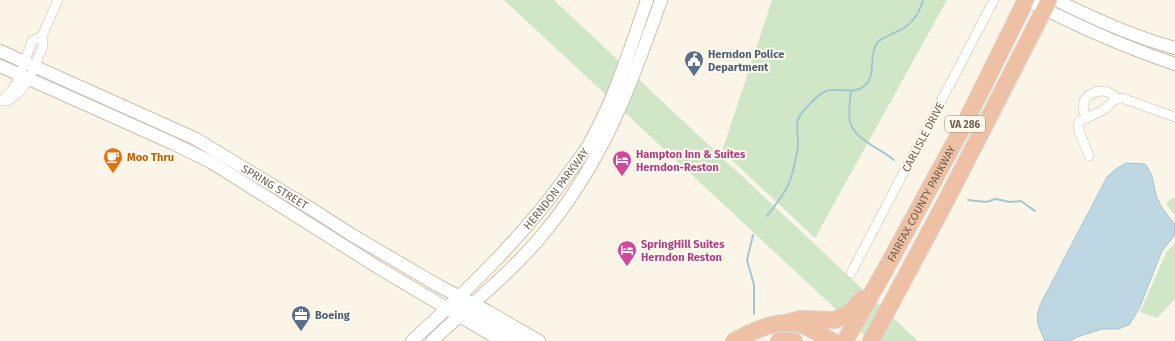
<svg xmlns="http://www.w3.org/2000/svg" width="1175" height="341" font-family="'Fira Sans',sans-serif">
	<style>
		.green { fill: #d0e7c7 }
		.water { fill: #bdd8e2; stroke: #a4c6d3 }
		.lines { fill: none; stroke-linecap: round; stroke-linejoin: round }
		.stream { stroke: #a4c6d3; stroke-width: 2 }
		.street-casing { stroke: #cbbeae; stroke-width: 10 }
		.secondary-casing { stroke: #cebfac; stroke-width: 14 }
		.highway-casing { stroke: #dad5d1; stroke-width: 18 }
		.street { stroke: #fff; stroke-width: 9 }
		.secondary { stroke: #fff; stroke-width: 12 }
		.highway { stroke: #efc1a4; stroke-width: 16 }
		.labels { text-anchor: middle; stroke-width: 4; stroke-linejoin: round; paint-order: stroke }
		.shield { fill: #fdf9ed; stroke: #9c8d7e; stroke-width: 1 }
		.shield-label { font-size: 10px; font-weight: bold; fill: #725f4e }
		.service-label { font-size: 11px; font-weight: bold; fill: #4e5e75; stroke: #fdf9ed; text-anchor: start }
		.street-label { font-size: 11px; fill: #725f4e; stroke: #fdf9ed }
		.hotel-label { font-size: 11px; font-weight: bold; fill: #b23c85; stroke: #fdf9ed; text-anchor: start }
		.food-label { font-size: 11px; font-weight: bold; fill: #c56008; stroke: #fdf9ed; text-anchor: start }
	</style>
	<rect width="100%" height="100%" fill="#faf5e7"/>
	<g class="green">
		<polygon points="504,0 554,0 918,341 870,341"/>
		<polygon points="772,0 947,0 815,238 722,151"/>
		<polygon points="1175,197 1175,215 1166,204 1171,199"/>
		<polygon points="1175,243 1175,299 1157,318 1140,312 1166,253"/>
	</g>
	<path class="water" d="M1126,163L1145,164C1156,178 1152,186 1158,200C1162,209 1169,217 1175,224L1174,236L1162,251L1139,309L1129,325L1118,329H1102L1077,337L1070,341H1045C1037,324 1034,318 1042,301L1107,177L1116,169Z"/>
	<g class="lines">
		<g class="stream">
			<path d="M851,91C850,100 848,112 850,122C855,140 881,149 894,160"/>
			<polyline points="968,200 986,202 996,199 1010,202 1021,201 1035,211"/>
			<path d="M767,216C780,199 790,188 794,166C796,159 798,150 798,142C798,127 793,122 805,109C811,103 818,94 826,91C838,87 854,95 864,86C877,76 868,56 877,43C881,38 886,37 892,34C909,27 918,18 923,0"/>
			<polyline points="753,235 747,260 754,285 754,314"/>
		</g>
		<g class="street-casing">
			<g id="street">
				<polyline points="2,101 7,101 15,96 21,90 29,79 43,46 42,36 58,0"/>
				<path d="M2,101C5,96 10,93 13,89C22,74 26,57 32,41L42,36"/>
				<path d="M1087,118C1084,113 1082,107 1084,102C1085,97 1089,95 1093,93C1102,89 1109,91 1117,98"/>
				<path d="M1089,156L1078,128L1079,122C1086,117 1095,115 1103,110C1111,106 1112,98 1122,98L1175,117"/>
				<polyline points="851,273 994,0"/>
			</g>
		</g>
		<g class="secondary-casing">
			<g id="secondary">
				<path d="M1027,0C1075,25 1124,47 1175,64"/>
				<path d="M1056,0C1094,19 1134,37 1175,48"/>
				<path id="s1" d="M0,51L196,139L310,208L352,235L439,286L487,311L539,341"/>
				<polyline points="0,66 170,142 211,162 379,268 502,341"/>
				<polyline points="461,307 521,341"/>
				<path id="s2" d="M412,341C467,290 521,239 565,178C573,167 581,157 588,146C614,101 630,49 647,0"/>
				<path d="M432,341C468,307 507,276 539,239C601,166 630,89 661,0"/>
			</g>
		</g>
		<g class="highway-casing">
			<g id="highway">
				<polyline points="786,323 800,319 835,320 850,313 862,299"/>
				<path d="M734,341C753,331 780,317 802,325C812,329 822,335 832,341"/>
				<polyline points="779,341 794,341"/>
				<path id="s3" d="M845,341L884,272L964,125L1026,0"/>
				<polyline points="871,341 947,199 1049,0"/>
			</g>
		</g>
		<use href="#street" class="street"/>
		<use href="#secondary" class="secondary"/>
		<use href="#highway" class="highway"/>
	</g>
	<defs>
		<g id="civic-pin" transform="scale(1)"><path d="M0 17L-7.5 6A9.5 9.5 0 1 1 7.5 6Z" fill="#5c6f8a" stroke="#fdf9ed"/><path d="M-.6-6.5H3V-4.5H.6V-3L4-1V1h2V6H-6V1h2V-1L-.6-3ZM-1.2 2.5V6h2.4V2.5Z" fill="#fff"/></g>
		<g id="cafe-pin" transform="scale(1)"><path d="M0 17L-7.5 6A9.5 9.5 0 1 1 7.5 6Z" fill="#e8710a" stroke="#fdf9ed"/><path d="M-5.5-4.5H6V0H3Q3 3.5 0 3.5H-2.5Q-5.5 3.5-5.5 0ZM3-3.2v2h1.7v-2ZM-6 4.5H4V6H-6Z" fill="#fff"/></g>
		<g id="hotel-pin" transform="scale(1)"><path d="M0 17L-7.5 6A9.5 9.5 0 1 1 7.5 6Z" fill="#d1479c" stroke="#fdf9ed"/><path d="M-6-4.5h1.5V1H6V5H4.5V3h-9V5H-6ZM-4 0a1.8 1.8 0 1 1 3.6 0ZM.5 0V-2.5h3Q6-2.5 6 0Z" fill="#fff"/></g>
		<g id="office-pin" transform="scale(1)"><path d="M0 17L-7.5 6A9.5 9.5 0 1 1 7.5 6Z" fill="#5c6f8a" stroke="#fdf9ed"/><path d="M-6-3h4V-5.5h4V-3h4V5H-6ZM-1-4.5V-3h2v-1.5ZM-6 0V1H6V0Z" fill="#fff"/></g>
	</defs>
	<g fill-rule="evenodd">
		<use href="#civic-pin" x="694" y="60"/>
		<use href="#cafe-pin" x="113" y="157"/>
		<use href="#hotel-pin" x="622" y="160"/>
		<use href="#hotel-pin" x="627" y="250"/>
		<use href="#office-pin" x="301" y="315"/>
	</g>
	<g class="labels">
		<rect class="shield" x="945" y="116" width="40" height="16" rx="3"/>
		<g class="shield-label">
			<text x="965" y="128">VA 286</text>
		</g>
		<g class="service-label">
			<text x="708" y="58">Herndon Police<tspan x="708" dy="13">Department</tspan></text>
			<text x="315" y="319">Boeing</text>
		</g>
		<g class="street-label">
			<text transform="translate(923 137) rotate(-62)" y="4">CARLISLE DRIVE</text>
			<text dy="4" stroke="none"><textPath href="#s1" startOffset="307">SPRING STREET</textPath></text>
			<text dy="4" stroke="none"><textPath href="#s2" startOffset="210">HERNDON PARKWAY</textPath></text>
			<text dy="4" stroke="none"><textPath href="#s3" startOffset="157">FAIRFAX COUNTY PARKWAY</textPath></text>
		</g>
		<g class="hotel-label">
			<text x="636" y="158">Hampton Inn &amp; Suites<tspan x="636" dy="13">Herndon-Reston</tspan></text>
			<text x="641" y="248">SpringHill Suites<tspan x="641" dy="13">Herndon Reston</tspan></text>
		</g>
		<g class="food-label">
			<text x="127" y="161">Moo Thru</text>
		</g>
	</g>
</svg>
